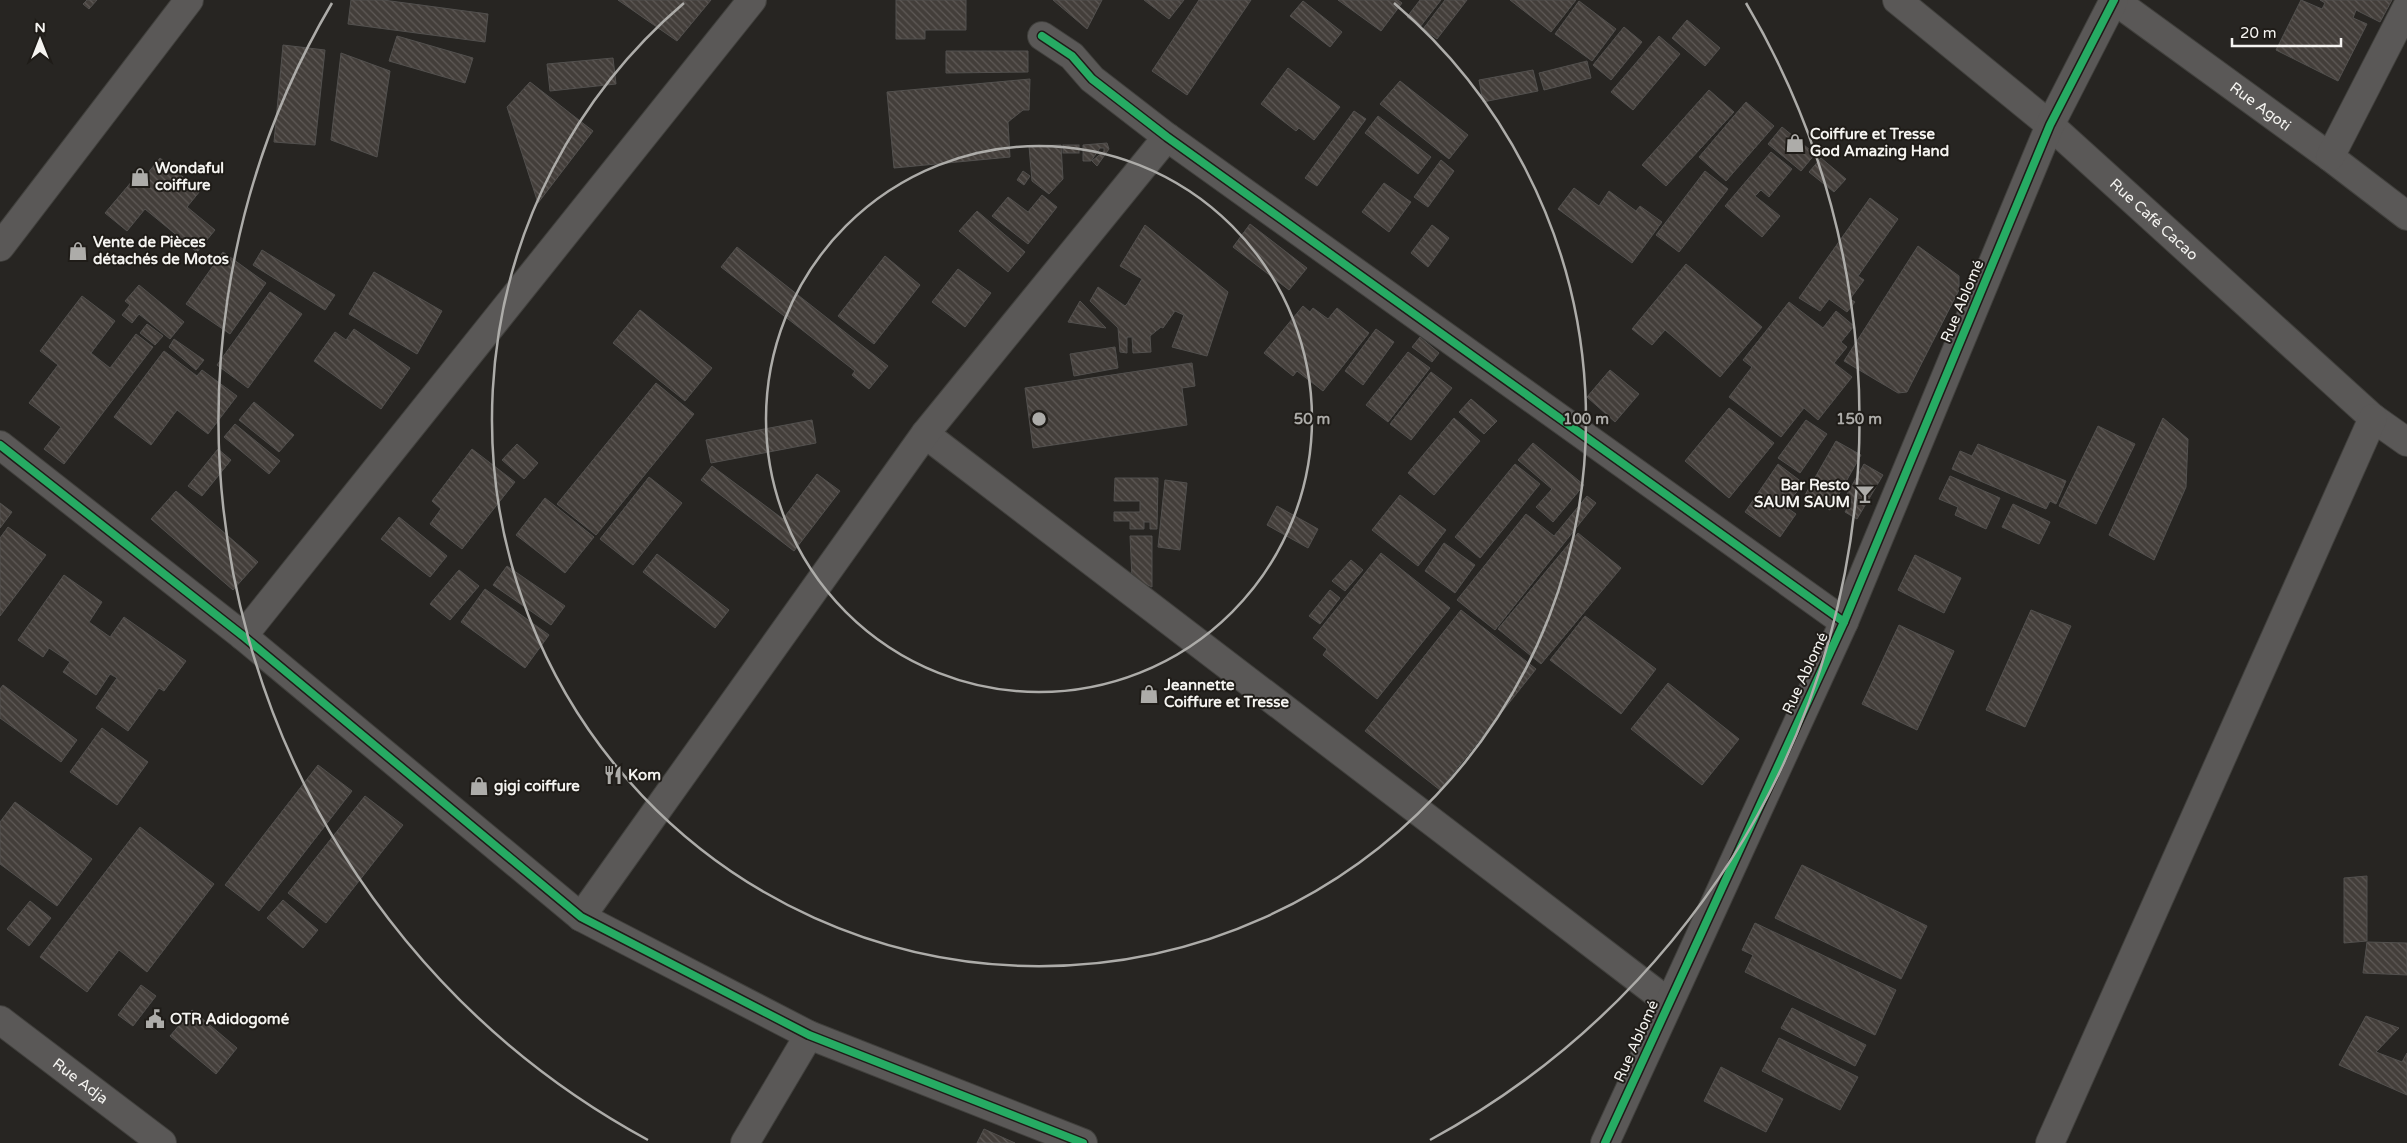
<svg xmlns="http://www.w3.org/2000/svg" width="2407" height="1143" font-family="'Varela Round',sans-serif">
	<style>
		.building { fill: url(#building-back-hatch); stroke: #52504e }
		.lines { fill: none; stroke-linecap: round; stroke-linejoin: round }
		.minor-casing { stroke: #41403d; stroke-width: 30 }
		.minor { stroke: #5a5857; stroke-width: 28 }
		.cycleway-casing { stroke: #1f1c18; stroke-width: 11 }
		.cycleway { stroke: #26ab63; stroke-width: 8 }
		.ring { fill: none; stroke: #adaca9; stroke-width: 2.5 }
		.labels { text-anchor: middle; stroke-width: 4; stroke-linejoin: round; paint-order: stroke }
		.street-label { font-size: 15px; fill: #f5f4f1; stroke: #1f1c18 }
		.poi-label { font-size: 15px; font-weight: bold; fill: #f5f4f1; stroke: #1f1c18; text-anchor: start }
		.centre { fill: #adaca9; stroke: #1f1c18; stroke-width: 2.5 }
		.ring-label { font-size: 15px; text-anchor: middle; font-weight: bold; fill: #adaca9; stroke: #1f1c18; stroke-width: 4; stroke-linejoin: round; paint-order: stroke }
	</style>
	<defs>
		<pattern id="building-back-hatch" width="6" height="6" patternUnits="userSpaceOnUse" patternTransform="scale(1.25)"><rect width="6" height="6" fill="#433e3a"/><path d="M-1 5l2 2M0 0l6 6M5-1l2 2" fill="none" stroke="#5f5a57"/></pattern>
	</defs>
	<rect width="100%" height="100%" fill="#272522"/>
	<g class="building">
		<polygon points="87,0 97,0 89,9 83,4"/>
		<polygon points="351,0 383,0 488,14 485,42 348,24"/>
		<polygon points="618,0 711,0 677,41"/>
		<polygon points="896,0 966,0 966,30 925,30 925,39 896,39"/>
		<polygon points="1053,0 1102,0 1087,29"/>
		<polygon points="1144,0 1184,0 1169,19"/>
		<polygon points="1199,0 1251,0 1187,95 1152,71"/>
		<polygon points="1338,0 1398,0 1402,3 1381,31"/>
		<polygon points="1420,0 1441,0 1420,27 1407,17"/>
		<polygon points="1445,0 1467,0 1437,39 1423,29"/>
		<polygon points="1510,0 1576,0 1551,32"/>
		<polygon points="2301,0 2322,9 2325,3 2320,0 2392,0 2380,22 2356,10 2353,18 2367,24 2338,81 2276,50"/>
		<polygon points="1303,1 1342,32 1330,47 1290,16"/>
		<polygon points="1579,1 1616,29 1592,61 1555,34"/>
		<polygon points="1687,20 1720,48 1705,66 1672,38"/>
		<polygon points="1624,27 1642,42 1611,80 1593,65"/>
		<polygon points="397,36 473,58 465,83 389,61"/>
		<polygon points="1659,36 1680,54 1633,110 1611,92"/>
		<polygon points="283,45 325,50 315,145 274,142"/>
		<polygon points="946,51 1028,51 1028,72 946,73"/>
		<polygon points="341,53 390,71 377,157 331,140"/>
		<polygon points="613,58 616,84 550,91 547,64"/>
		<polygon points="1587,61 1591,78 1544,90 1539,73"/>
		<polygon points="1288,68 1340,107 1314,140 1299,128 1296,131 1261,104"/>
		<polygon points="1533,70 1538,91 1483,102 1479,80"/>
		<polygon points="1030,79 1029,110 1023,110 1008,122 1010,157 894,168 887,92"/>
		<polygon points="1400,81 1468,135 1449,159 1380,104"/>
		<polygon points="530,82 593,131 538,203 507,107"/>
		<polygon points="1709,90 1734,112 1666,186 1642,165"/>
		<polygon points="1746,102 1774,126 1726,181 1699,157"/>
		<polygon points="1354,111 1366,119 1317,186 1305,178"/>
		<polygon points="1378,116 1431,157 1418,174 1365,133"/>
		<polygon points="1782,127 1815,154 1801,171 1768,144"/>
		<polygon points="1107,143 1109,149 1097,166 1092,161 1104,151 1104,148 1100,148 1091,161 1083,161 1083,145"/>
		<polygon points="1061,145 1063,179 1049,194 1032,181 1029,146"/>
		<rect x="1063" y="145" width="16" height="8"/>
		<polygon points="1771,152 1792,169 1769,197 1761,190 1755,196 1780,216 1762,237 1725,206"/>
		<polygon points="160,158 200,191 187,207 215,230 197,252 145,209 127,231 105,213 133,180 139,184"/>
		<polygon points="1821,158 1846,179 1834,192 1809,172"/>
		<polygon points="1441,160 1454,171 1428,207 1414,197"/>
		<polygon points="1023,171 1030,176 1024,185 1017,180"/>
		<polygon points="1705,171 1728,189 1679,252 1656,235"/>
		<polygon points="1384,183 1411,202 1389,232 1362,212"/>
		<polygon points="1574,188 1599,206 1609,191 1636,211 1640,206 1662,222 1632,263 1558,209"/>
		<polygon points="1042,195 1057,207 1028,244 992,216 1008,197 1028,212"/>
		<polygon points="1870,198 1898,219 1858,276 1864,280 1850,299 1855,302 1847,312 1829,299 1820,311 1799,298"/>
		<polygon points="977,211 1025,252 1008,272 959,231"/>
		<polygon points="1250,224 1307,268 1289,290 1233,247"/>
		<polygon points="1145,225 1228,292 1207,356 1172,347 1184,315 1175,311 1163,328 1161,327 1150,336 1151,352 1133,353 1132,337 1127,337 1127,353 1120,352 1118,328 1090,301 1098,287 1125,306 1127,304 1142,279 1120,266"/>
		<polygon points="1432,225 1449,238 1428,267 1411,253"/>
		<polygon points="1918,246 1959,276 1959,290 1907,392 1898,393 1844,361"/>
		<polygon points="737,247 888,366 869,389 852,375 855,371 721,267"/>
		<polygon points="262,250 335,295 325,310 253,265"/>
		<polygon points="223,252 266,283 230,334 186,304"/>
		<polygon points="885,256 920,285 874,344 838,316"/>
		<polygon points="1686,264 1762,327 1720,377 1665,330 1652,345 1632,329"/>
		<polygon points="958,269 991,293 965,327 932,302"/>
		<polygon points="374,272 442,311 417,354 349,314"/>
		<polygon points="139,285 184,322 170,339 139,314 132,323 122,315 130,305 125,301"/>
		<polygon points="270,292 302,314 248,388 217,365"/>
		<polygon points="82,296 115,321 91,353 110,368 136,334 153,347 64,464 44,449 61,427 29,403 58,365 40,351"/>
		<polygon points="1080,301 1106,328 1068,322"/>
		<polygon points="1789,302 1823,328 1836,311 1854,326 1841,342 1847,347 1834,363 1852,377 1818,420 1804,408 1781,437 1729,397 1752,367 1743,360"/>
		<polygon points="1303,306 1310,312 1313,308 1328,319 1337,308 1369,333 1323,391 1297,371 1293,376 1264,353"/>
		<polygon points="640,310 712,368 685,401 613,343"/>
		<polygon points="147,324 163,336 155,345 140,333"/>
		<polygon points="354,329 410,368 381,409 314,361 335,332 346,340"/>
		<polygon points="1376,329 1394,342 1363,385 1345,371"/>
		<polygon points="1420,337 1439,353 1432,362 1412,347"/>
		<polygon points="174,339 204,360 196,370 169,347"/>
		<polygon points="1115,347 1118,368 1074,376 1070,354"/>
		<polygon points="164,351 197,376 202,370 237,396 208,434 177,410 151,445 114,417"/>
		<polygon points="1408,352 1430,368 1388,422 1366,405"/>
		<polygon points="1192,363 1195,386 1182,388 1187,425 1033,448 1025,388"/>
		<polygon points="1610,370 1639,394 1615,422 1587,397"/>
		<polygon points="1431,372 1452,388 1411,440 1390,424"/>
		<polygon points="656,383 694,414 596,535 557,504"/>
		<polygon points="1471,399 1497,421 1484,434 1459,412"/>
		<polygon points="254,402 294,435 279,452 239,420"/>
		<polygon points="1729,408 1774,443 1729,498 1685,461"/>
		<polygon points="1454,418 1480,441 1434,495 1408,473"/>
		<polygon points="2163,418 2188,439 2186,487 2154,560 2109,535"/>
		<polygon points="812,420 816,443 711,463 706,440"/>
		<polygon points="1806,420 1827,434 1800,473 1778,458"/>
		<polygon points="235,424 280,461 269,474 224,437"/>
		<polygon points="2098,426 2135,444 2096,524 2059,506"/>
		<polygon points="1836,441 1861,455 1830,510 1805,495"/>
		<polygon points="1533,443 1584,485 1553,522 1536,507 1552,489 1518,460"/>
		<polygon points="517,444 538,463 524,479 502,460"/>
		<polygon points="1978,444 2066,481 2056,504 2050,501 2046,509 1952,469 1960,451 1972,456"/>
		<polygon points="218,449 231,460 202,496 188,486"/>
		<polygon points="472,449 515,482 462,549 430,524 441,509 432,501"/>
		<polygon points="1515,464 1540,484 1480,558 1455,537"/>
		<polygon points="1778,464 1803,483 1786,507 1796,514 1780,537 1745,512"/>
		<polygon points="1864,464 1883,475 1857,519 1845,512 1852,500 1846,496"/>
		<polygon points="712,466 783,519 817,474 840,491 794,551 701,480"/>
		<polygon points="1950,476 2000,498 1986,529 1955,515 1958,507 1939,499"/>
		<polygon points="649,477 682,503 633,565 600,539"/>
		<polygon points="1115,478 1158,478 1157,529 1150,529 1150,522 1144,522 1144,529 1130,529 1130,521 1114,521 1114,512 1140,512 1140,501 1114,501"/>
		<polygon points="1165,480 1187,483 1180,550 1158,547"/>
		<polygon points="176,491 258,562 233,590 151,519"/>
		<polygon points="1400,495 1446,530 1418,566 1372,530"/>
		<polygon points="1587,496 1596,503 1495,630 1457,600 1526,514 1554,536"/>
		<polygon points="545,498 594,537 565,573 516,535"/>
		<polygon points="0,503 12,512 0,528"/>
		<polygon points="2013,504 2050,522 2039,544 2002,527"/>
		<polygon points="1277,506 1318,529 1308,548 1267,525"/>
		<polygon points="399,517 447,556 430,577 381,539"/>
		<polygon points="8,527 46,555 0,616 0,538"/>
		<polygon points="1578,533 1621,568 1541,664 1498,629"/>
		<polygon points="1130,536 1152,536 1152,587 1132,578"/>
		<polygon points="1444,543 1475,565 1455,593 1425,571"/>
		<polygon points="1381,553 1450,608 1377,699 1323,655 1327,649 1313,638"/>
		<polygon points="657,554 729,610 715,628 643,572"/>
		<polygon points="1915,555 1961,578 1944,613 1898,590"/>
		<polygon points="1351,560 1363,570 1345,591 1332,581"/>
		<polygon points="507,566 565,606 551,625 493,585"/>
		<polygon points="459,570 479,586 450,620 430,604"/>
		<polygon points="64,575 102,602 89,622 110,637 124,617 186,661 164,691 159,688 128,731 96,708 117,678 110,674 96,695 63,672 70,662 49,648 43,657 18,640"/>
		<polygon points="485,589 549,635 525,668 461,622"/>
		<polygon points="1330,590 1340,598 1320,624 1309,616"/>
		<polygon points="1461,610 1536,669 1440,790 1365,731"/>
		<polygon points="2031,610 2071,626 2025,727 1986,710"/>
		<polygon points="1585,616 1656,669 1621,714 1550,660"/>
		<polygon points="1899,625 1954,651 1917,730 1862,704"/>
		<polygon points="1668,683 1739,739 1702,785 1631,729"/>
		<polygon points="3,685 77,740 61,762 0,718 0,689"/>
		<polygon points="102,728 148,762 117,805 70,772"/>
		<polygon points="318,765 352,791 259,911 225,885"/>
		<polygon points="365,796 403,825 326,923 288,893"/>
		<polygon points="15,802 92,859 57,906 0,864 0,822"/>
		<polygon points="140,827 214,884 147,972 119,950 87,992 40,957"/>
		<polygon points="1802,865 1927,926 1901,979 1775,918"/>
		<polygon points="2367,876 2367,941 2344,943 2344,878"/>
		<polygon points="283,900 318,930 303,948 267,918"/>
		<polygon points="30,901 51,918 29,946 7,929"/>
		<polygon points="1755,923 1896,990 1875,1035 1745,972 1753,955 1742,950"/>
		<polygon points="2367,942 2407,943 2407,975 2363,973"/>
		<polygon points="141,985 156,996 133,1026 118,1015"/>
		<polygon points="1792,1008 1866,1045 1855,1066 1781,1028"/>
		<polygon points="192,1010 237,1048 216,1074 170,1036"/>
		<polygon points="2366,1016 2399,1028 2376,1052 2402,1062 2407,1053 2407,1095 2339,1065"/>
		<polygon points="1779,1038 1858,1077 1840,1110 1762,1071"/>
		<polygon points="1721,1067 1783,1099 1766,1132 1704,1101"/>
		<polygon points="984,1129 1015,1143 977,1143"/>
	</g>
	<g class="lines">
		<g class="minor-casing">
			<g id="minor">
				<path id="s1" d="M1897,0L2050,125L2373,418L2407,442"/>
				<path id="s2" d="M2114,0L2330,157L2407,216"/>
				<polyline points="1042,36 1072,56 1092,79 1167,137 1844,622"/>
				<polyline points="2330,157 2407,7"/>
				<polyline points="0,247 189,0"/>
				<polyline points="925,434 1668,1002"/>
				<polyline points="0,445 243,636 581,917 809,1035 1083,1143"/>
				<polyline points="243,636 752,0"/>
				<polyline points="581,917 925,434 1167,137"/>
				<path id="s3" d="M0,1020L162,1143"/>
				<polyline points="745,1143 809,1035"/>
				<polyline points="1605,1143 1844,622 2050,125 2114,0"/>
				<polyline points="2050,1143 2373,418"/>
			</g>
		</g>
		<use href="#minor" class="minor"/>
		<g class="cycleway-casing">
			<g id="cycleway">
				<polyline points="1042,36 1072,56 1092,79 1167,137 1844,622"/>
				<polyline points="0,445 243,636 581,917 809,1035 1083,1143"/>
				<polyline points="1605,1143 1844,622 2050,125 2114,0"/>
			</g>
		</g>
		<use href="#cycleway" class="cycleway"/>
	</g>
	<g class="ring">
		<circle cx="1039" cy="419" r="273"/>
		<path d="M1394 3A547 547 0 1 1 684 3"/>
		<path d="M648 1140A820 820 0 0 1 332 3M1746 3A820 820 0 0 1 1430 1140"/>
	</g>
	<defs>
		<g id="shop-bare" transform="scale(1.5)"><path d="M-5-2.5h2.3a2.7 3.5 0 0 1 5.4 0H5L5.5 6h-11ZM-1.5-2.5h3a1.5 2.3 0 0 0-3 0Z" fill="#adaca9" stroke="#1f1c18" stroke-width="2.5" paint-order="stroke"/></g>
		<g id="bar-bare" transform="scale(1.5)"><path d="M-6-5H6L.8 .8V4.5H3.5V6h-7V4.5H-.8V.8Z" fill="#adaca9" stroke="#1f1c18" stroke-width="2.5" paint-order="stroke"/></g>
		<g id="restaurant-bare" transform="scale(1.5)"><path d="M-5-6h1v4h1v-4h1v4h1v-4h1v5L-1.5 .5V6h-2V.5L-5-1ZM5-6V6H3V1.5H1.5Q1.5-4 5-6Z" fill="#adaca9" stroke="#1f1c18" stroke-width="2.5" paint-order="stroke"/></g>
		<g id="civic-bare" transform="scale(1.5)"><path d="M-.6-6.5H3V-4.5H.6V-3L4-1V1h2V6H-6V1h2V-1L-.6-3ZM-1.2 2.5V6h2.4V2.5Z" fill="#adaca9" stroke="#1f1c18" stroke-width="2.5" paint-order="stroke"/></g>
	</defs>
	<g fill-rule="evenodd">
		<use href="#shop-bare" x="1795" y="143"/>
		<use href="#shop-bare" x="140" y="177"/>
		<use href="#shop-bare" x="78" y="251"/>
		<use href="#bar-bare" x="1865" y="494"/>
		<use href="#shop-bare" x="1149" y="694"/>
		<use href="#restaurant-bare" x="613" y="775"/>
		<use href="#shop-bare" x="479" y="786"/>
		<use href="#civic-bare" x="155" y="1019"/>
	</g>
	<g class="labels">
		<g class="street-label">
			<text dy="5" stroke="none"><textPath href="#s2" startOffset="181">Rue Agoti</textPath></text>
			<text dy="5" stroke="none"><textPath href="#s1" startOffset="338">Rue Café Cacao</textPath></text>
			<text transform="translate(1962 301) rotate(-67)" y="5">Rue Ablomé</text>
			<text transform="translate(1805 673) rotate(-65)" y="5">Rue Ablomé</text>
			<text transform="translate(1636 1041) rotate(-66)" y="5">Rue Ablomé</text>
			<text dy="5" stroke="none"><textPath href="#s3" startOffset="101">Rue Adja</textPath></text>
		</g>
		<g class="poi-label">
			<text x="1810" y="139">Coiffure et Tresse<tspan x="1810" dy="17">God Amazing Hand</tspan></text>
			<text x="155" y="173">Wondaful<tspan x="155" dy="17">coiffure</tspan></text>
			<text x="93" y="247">Vente de Pièces<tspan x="93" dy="17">détachés de Motos</tspan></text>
			<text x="1850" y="490" text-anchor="end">Bar Resto<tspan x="1850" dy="17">SAUM SAUM</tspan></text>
			<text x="1164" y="690">Jeannette<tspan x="1164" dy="17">Coiffure et Tresse</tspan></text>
			<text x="628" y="780">Kom</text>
			<text x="494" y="791">gigi coiffure</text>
			<text x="170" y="1024">OTR Adidogomé</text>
		</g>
	</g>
	<circle cx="1039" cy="419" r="8" class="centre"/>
	<g class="ring-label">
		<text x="1312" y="424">50 m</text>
		<text x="1586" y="424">100 m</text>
		<text x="1859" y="424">150 m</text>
	</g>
	<g transform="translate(40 40)" stroke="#1f1c18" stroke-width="4" paint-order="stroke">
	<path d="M0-4L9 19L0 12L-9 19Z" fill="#f5f4f1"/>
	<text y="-8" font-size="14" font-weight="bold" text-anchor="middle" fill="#f5f4f1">N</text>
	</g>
	<path d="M2232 38v8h109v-8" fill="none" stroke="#f5f4f1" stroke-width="2.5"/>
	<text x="2240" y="38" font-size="15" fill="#f5f4f1" stroke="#1f1c18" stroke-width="4" paint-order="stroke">20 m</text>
</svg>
